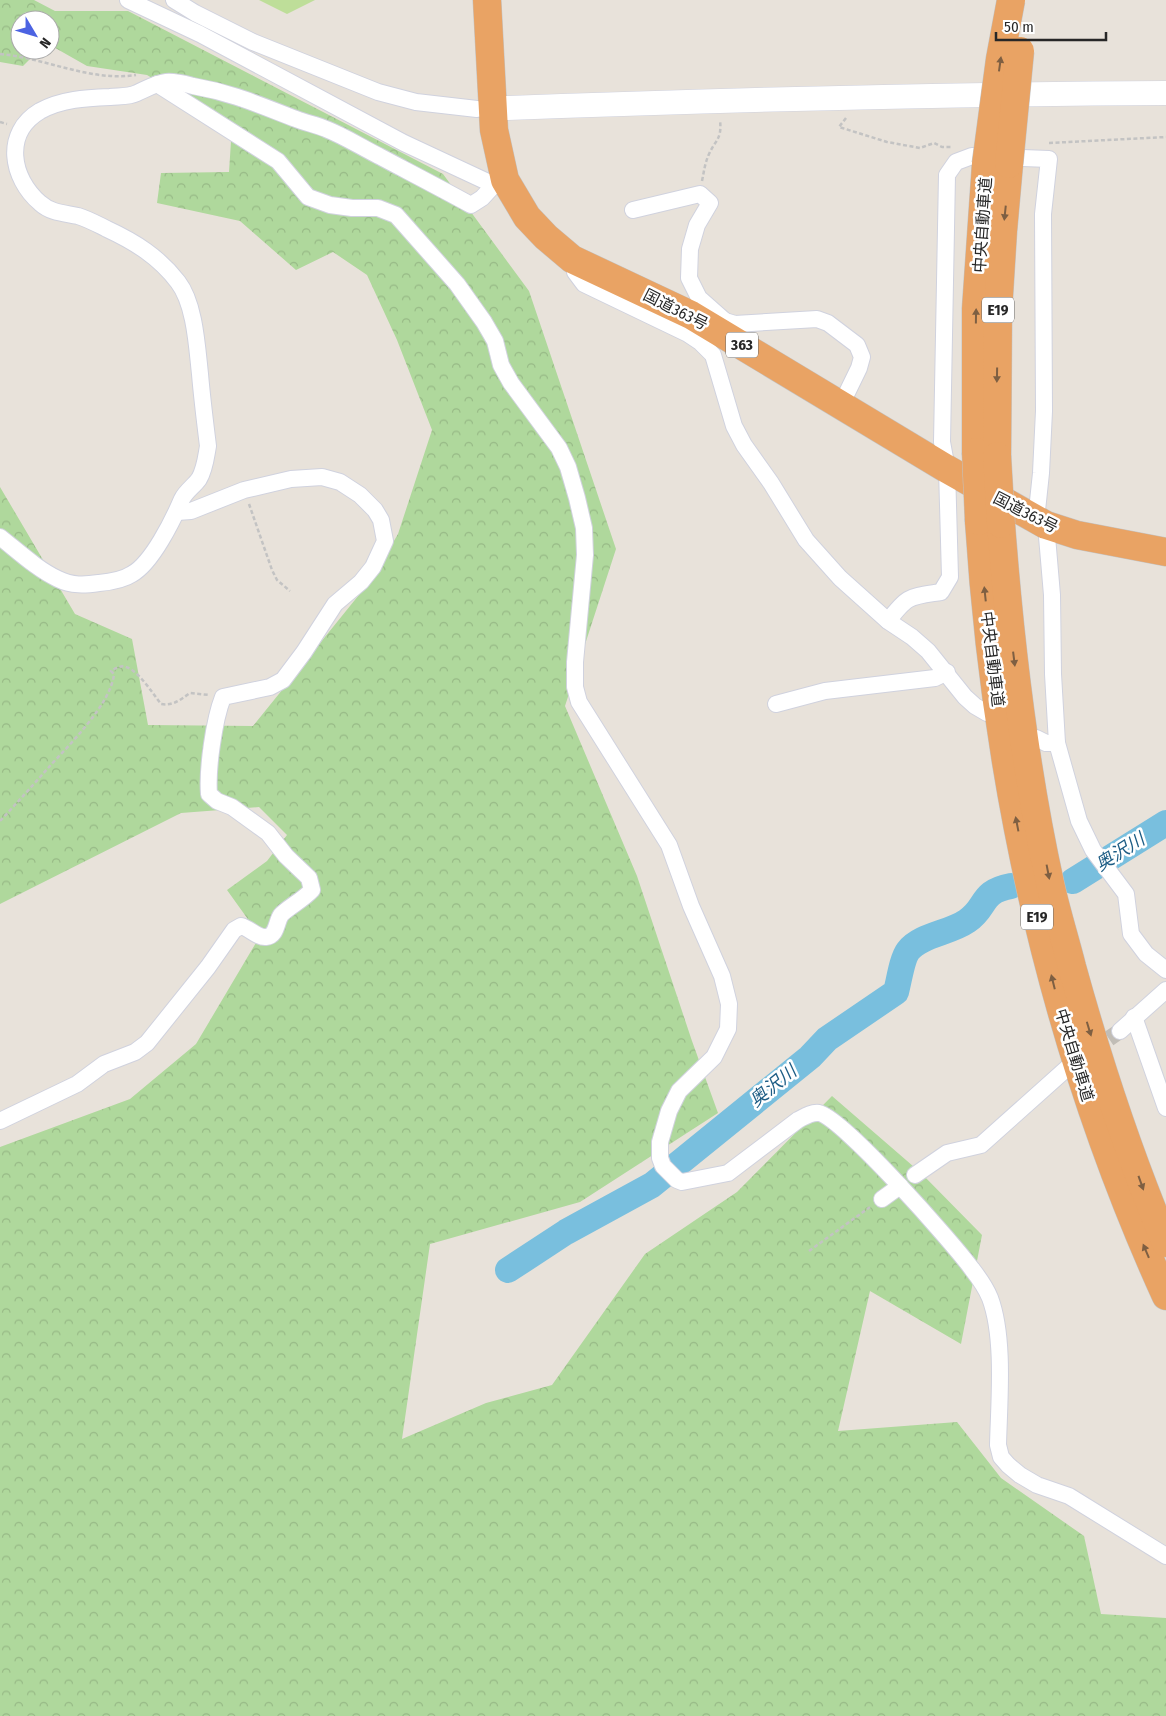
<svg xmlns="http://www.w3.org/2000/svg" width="1166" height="1716" font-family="'Fira Sans Condensed','Noto Sans JP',sans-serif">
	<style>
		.forest { fill: url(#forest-crowns) }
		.pitch { fill: #bede99 }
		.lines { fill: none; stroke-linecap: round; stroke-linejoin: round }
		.river { stroke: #79bfde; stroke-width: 26 }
		.street-tunnel { stroke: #c1bdb6; stroke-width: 16; stroke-dasharray: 16 8; stroke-linecap: butt }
		.street-casing { stroke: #d0d2de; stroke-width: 18 }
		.secondary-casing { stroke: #d0d2de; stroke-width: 25 }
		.highway-casing { stroke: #c3c3c3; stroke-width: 29 }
		.path { stroke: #c3c3c3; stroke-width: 2.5; stroke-dasharray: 4 2.5; stroke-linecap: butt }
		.street { stroke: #fff; stroke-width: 16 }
		.secondary { stroke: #fff; stroke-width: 24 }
		.highway { stroke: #e9a364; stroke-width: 28 }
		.highway-bridge-casing { stroke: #c3c3c3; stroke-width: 29; stroke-linecap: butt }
		.highway-bridge { stroke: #e9a364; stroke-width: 28 }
		.oneway { fill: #7e5f42 }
		.labels { text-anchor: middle; stroke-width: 5; stroke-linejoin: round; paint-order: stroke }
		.shield { fill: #fff; stroke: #686868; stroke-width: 1 }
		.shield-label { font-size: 15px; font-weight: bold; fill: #272727 }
		.street-label { font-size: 16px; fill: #272727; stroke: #fff }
		.water-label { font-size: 18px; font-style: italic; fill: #1d5d85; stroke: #fff }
	</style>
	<defs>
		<pattern id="forest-crowns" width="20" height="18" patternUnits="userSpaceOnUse" patternTransform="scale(1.25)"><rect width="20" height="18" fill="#afd89c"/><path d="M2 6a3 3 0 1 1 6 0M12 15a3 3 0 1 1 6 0" fill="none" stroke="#97b986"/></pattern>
	</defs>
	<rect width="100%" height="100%" fill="#e8e2da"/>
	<polygon class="forest" points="0,0 34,0 55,11 128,11 443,174 529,291 616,549 565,706 637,876 692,1041 718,1113 580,1202 430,1244 402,1439 486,1403 552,1385 645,1254 737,1192 832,1096 921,1173 982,1235 961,1344 870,1291 838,1431 957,1422 1001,1478 1084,1536 1101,1614 1166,1618 1166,1716 0,1716 0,1147 130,1099 196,1044 260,936 227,890 267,861 287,835 259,807 181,813 0,904 0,487 75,614 132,639 148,725 253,726 371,580 398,534 432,430 397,340 367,275 333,252 296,270 240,221 157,203 161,173 229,172 232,126 147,75 87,66 50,45 50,20 20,20 20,50 39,50 23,66 0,62"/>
	<polygon class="pitch" points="259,0 315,0 287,14"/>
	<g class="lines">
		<g class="river">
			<polyline points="1073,881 1166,823"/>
			<path d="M508,1270L566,1232L652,1185L810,1057L827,1039L896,992C899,981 902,959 908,951C920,935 950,933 967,921C988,907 979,892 1011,886"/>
		</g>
		<polyline class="street-tunnel" points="1089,1052 1120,1031"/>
		<g class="street-casing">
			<g id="street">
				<polyline points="128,0 200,34 404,143 494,185 503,181"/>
				<polyline points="174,0 195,13 253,42 378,92 416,102 477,109"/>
				<path d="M157,84L278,161L308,197L330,205L352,208H378L396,215L457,284L484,322L495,341L501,365L511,383L559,448L568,467L577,498L584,528L585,555L575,662V687L579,702L669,845L691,906L722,976L729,1004L728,1029L714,1057L679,1091L669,1111L660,1142V1158L663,1166L677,1180L682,1182L728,1173L798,1120C804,1117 811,1112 819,1113C843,1118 953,1243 972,1269C979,1278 986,1288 990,1298C1005,1338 999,1402 998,1445L1001,1457L1008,1465L1020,1475L1037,1485L1069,1496L1166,1556"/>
				<polyline points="633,210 700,194 710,203 697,225 690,249 689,278 699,298 725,321"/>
				<polyline points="572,259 575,272 584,284 688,334 700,342 713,355 734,426 744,445 771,483 806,540 840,578 888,621 912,637 928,651 965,697 975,706 987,713"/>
				<polyline points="720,329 725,321 735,324 817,319 828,323 857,345 862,357 859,368 841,405"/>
				<polyline points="1046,525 1052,595 1053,674 1057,743 1079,821 1093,850 1126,894 1131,934 1146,954 1166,970"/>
				<path d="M0,537C19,552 37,569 58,579C72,586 85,585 99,583C110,582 123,580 132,574C152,563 173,520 182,499C186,491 194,486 199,479C205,469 206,457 208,446C205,422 202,398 200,374C197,347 195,304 178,282C159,257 135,242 107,229C97,224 88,219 78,216C64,213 51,213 40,203C11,178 3,133 40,111C62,99 86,98 110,97C119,96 129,97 137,93C146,89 156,83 166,82C175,81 185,84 193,86C233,93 259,105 296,119C306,123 317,125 326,129C344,136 361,147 379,156C409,172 440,188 471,205L482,198L494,185"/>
				<path d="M888,621C908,595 909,597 941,592L950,577L947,469L942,442L947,175L956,162L972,156L1049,159L1043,214L1044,411L1041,473L1036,520"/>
				<polyline points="776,704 825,691 935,678 947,672"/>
				<polyline points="1036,738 1046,743 1057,743"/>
				<polyline points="1134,1017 1166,1108"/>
				<polyline points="1120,1031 1166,990"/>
				<path d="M0,1121L77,1084L104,1064L135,1052L147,1043L208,967L234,930L241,926C249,928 258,938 266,937C277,936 276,922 281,915C287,908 303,900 312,890L309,878L286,856L268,833L232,807L217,801L209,794C207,769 214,720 223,697L270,687L283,680L304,652L335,604L361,582L373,567L385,541L381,520L375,510L360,495L340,482L322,477L291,479L244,490L191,511L177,512"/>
				<polyline points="915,1175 947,1153 981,1145 1075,1061"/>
				<polyline points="882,1199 900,1186"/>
			</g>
		</g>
		<g class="secondary-casing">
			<path id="secondary" d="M507,108C726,100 946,94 1166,93"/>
		</g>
		<g class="highway-casing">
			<g id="highway">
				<polyline points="487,0 494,130 505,180 527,217 546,237 572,259 691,315 947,469 1046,525 1077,535 1166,552"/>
				<polyline points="976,452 976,309 986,164"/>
				<polyline points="997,456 998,311 1003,231 1009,164"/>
				<path d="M979,521C996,788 1055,1052 1166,1296"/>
				<path d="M1001,524C1010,644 1024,765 1050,883C1056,911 1065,939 1072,967C1098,1061 1128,1153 1166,1243"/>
			</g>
		</g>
		<g class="path">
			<path d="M0,54C46,58 90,82 136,75"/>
			<polyline points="846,118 839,127 887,142 920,148 934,143 942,147 951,147"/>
			<polyline points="0,122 7,124"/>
			<polyline points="1049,143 1166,137"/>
			<path d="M702,181C704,171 705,163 709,154C716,139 722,139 720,120"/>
			<polyline points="249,504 272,570 277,580 290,591"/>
			<path d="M0,821C17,803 33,785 49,767C69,745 111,704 114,674L111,671C116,668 121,665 126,667C139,671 153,694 161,704C173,706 180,700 190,693L209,695"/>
			<polyline points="809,1251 870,1207"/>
		</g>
		<use href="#street" class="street"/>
		<use href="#secondary" class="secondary"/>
		<use href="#highway" class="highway"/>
		<g class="highway-bridge-casing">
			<g id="highway-bridge">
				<polyline points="986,164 1000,59 1011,0"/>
				<polyline points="1009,164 1020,51"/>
				<polyline points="976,452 979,521"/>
				<polyline points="997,456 1001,524"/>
			</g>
		</g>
		<use href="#highway-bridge" class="highway-bridge"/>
	</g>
	<defs><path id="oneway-solid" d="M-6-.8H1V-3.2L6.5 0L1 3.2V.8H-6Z" transform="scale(1.25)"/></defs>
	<g class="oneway">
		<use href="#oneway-solid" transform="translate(1000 64) rotate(-82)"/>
		<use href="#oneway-solid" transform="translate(1005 213) rotate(96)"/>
		<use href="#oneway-solid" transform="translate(976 316) rotate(-89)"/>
		<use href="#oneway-solid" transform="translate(997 375) rotate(91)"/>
		<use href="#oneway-solid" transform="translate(985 594) rotate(-96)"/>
		<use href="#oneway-solid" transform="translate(1014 659) rotate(83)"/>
		<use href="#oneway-solid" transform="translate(1017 824) rotate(-101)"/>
		<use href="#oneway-solid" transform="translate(1048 872) rotate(79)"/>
		<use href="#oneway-solid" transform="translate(1053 982) rotate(-104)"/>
		<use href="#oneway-solid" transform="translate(1089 1029) rotate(73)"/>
		<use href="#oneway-solid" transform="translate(1141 1183) rotate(70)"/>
		<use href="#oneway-solid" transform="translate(1146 1251) rotate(-113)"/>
	</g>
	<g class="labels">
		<g class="shield">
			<rect x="982" y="297.5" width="32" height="25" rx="4"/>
			<rect x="726" y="332.5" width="32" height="25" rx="4"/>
			<rect x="1021" y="904.5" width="32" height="25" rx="4"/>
		</g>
		<g class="shield-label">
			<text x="998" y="315">E19</text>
			<text x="742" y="350">363</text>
			<text x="1037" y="922">E19</text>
		</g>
		<g class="street-label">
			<text transform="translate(982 225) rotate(-86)" y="6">中央自動車道</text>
			<text transform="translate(676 309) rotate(27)" y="6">国道363号</text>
			<text transform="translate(1026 512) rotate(27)" y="6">国道363号</text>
			<text transform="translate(993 659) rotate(83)" y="6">中央自動車道</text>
			<text transform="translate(1075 1055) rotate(73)" y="6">中央自動車道</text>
		</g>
		<g class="water-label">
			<text transform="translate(1120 852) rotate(-32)" y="6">奥沢川</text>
			<text transform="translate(773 1086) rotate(-39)" y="6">奥沢川</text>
		</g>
	</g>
	<g transform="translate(35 35) rotate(128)"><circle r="24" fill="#ffffff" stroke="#a9a9a9"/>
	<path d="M0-4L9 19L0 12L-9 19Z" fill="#4c63e2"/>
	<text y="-8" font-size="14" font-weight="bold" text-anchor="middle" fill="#272727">N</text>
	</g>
	<path d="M996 32v8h110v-8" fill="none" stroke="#272727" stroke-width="2.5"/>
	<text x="1004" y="32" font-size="15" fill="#272727" stroke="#ffffff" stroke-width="4" paint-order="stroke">50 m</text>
</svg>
